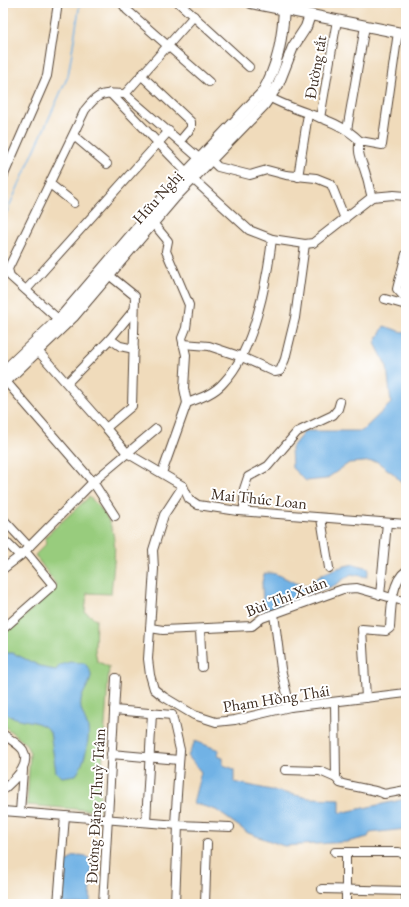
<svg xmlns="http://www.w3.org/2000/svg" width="409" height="907" font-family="'EB Garamond',serif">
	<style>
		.green { fill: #98cc7d; stroke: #6a7b4e }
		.water { fill: #71b2e5; stroke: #566e82 }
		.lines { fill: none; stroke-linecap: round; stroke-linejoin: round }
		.stream { stroke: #71b2e5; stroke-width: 1.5 }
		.minor-casing { stroke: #564536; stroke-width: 10 }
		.major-casing { stroke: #564536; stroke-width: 12 }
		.minor { stroke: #fff; stroke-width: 8 }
		.major { stroke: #fff; stroke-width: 10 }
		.labels { text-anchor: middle; stroke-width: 4; stroke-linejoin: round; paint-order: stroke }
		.street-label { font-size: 16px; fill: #3b2a1e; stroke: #fff }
	</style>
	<rect width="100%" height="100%" fill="#fff"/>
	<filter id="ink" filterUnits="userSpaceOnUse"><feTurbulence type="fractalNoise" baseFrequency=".025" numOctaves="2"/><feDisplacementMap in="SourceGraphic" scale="8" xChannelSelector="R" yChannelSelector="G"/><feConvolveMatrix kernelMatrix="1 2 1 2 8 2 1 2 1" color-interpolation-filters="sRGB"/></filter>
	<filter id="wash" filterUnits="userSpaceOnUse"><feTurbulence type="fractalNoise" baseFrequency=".012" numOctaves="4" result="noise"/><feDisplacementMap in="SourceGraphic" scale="16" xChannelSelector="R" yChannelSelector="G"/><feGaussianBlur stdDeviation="0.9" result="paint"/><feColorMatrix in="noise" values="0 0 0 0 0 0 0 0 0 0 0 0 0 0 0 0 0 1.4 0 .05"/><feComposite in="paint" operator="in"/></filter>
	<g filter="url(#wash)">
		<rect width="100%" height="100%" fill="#f0dbbb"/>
		<path class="green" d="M89,497C124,526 114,554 111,594L87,593L85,612L96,619L95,650L97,661L109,667L99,811L27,805L30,753L26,744L3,725V636L57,586L35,555L46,544L45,537Z"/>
		<g class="water">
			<polygon points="384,326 406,333 406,488 394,474 376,461 349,463 326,479 306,481 292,468 291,448 305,431 362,431 391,403 387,367 375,343"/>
			<path d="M354,564L369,568L367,577L351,574L334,586L315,592L284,607L265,613L263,611L262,582L264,574C278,569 292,586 309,586C318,573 339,567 354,564Z"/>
			<path d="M3,653H13L44,668L56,670L60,665L70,662L84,663C100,678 84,685 81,701C79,711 86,719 88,728C90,741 84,765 76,775L62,777L56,772L50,732C39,717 17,724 3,711Z"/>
			<polygon points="195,741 219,750 218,756 223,758 223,765 234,769 234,782 309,798 340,799 340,813 406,799 406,829 370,833 368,837 347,842 284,846 248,833 216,810 193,803 201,772 188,756"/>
			<polygon points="80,855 86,856 92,861 90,904 61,904 64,864 74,856"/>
		</g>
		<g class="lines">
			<polyline class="stream" points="3,220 68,76 80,3"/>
		</g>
	</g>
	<g filter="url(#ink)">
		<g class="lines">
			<g class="minor-casing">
				<g id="minor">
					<polyline points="122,3 127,10 209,82"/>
					<polyline points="179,3 249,67"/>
					<polyline points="141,75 191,122 191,128 180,141"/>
					<polyline points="110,93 193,179 249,230 272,239 305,244 313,243 372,197 394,195 406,196"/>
					<polyline points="125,94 200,159"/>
					<path d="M264,94C294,114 334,115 360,141C356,153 363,163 366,175C369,182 369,190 372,197"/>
					<polyline points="320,118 337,20"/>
					<polyline points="347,130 365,26"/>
					<polyline points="74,136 107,164"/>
					<polyline points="360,141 382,145 398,32"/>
					<polyline points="211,160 218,167 250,175 267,170 286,175 316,178 331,184 345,219"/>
					<polyline points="3,177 47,76 58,3"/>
					<polyline points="298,177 308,114"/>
					<polyline points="50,184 74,203"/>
					<polyline points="153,223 168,241 166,251 189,305 186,328 182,338 186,355 184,388 187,403"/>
					<polyline points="406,254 397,289 406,299"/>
					<polyline points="26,290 169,131"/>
					<polyline points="385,299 406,305"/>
					<path d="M58,319L10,276L8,269L85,110C98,93 103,92 125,94L194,16"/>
					<polyline points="110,339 120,346 134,349"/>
					<polyline points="183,344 209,346 242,357 275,372 280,371 285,359 295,318 305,244"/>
					<polyline points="38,351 106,428 132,406 135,296 109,275"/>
					<polyline points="3,378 93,482 115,516"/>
					<polyline points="67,383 110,339 134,310"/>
					<polyline points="106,428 127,453 183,486 189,499 198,505 238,511 406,524"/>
					<path d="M162,473L187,403C201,398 215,393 224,382C254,351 267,281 272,239"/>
					<polyline points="183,486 164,515 153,550 154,569 148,659 150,675 154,689 164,697 194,715 216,722 235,720 290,707 406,693"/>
					<polyline points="244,511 244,489 248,477 268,466 297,432 333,415 338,409 340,402"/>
					<polyline points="321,518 329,568"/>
					<polyline points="3,519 29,547"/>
					<polyline points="3,539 20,556"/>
					<polyline points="3,569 20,556 93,482 156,429"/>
					<polyline points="380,595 387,523"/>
					<polyline points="274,614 281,669 290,707"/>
					<polyline points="150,628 163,630 252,626 262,618 343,589 357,588 406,602"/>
					<polyline points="3,629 53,585 25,551"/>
					<polyline points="200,630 202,667"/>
					<path d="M366,698L362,629L386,631L390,628C391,612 391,581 406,571"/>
					<path d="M335,703L336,778L340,783C351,787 378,790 384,794L406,790"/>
					<polyline points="114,710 172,715"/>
					<polyline points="172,715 180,750 175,824"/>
					<path d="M3,734C9,739 19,744 23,750C32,766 12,781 3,790"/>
					<polyline points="111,754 179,760"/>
					<polyline points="285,770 320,771 336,778"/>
					<polyline points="3,811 178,825 230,827"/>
					<polyline points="20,812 23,770"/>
					<polyline points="146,822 152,713"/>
					<polyline points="335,852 399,852 406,855"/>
					<polyline points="346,853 346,904"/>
					<polyline points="322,889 406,891"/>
					<polyline points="58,904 65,816"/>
					<polyline points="103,904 116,678"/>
					<polyline points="175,904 178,825"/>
					<polyline points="205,904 207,843"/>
					<polyline points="406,904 406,894"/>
				</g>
			</g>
			<g class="major-casing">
				<g id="major">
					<polyline points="251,3 406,34"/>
					<path d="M3,372L62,316L170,190L262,93C278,66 282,40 284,10"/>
					<polyline points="3,384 73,317 175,197 264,105 278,85 293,47 306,27 310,15"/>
				</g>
			</g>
			<use href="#minor" class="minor"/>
			<use href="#major" class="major"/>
		</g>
	</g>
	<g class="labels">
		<g class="street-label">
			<text transform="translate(315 67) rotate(-80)" y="6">Đường tắt</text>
			<text transform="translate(157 197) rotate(-48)" y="6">Hữu Nghị</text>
			<text transform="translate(259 498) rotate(6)" y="6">Mai Thúc Loan</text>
			<text transform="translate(286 596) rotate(-21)" y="6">Bùi Thị Xuân</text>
			<text transform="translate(276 698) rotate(-9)" y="6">Phạm Hồng Thái</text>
			<text transform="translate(95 806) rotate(-87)" y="6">Đường Đặng Thuỳ Trâm</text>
		</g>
	</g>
	<rect width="409" height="907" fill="none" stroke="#fff" stroke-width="16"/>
</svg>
